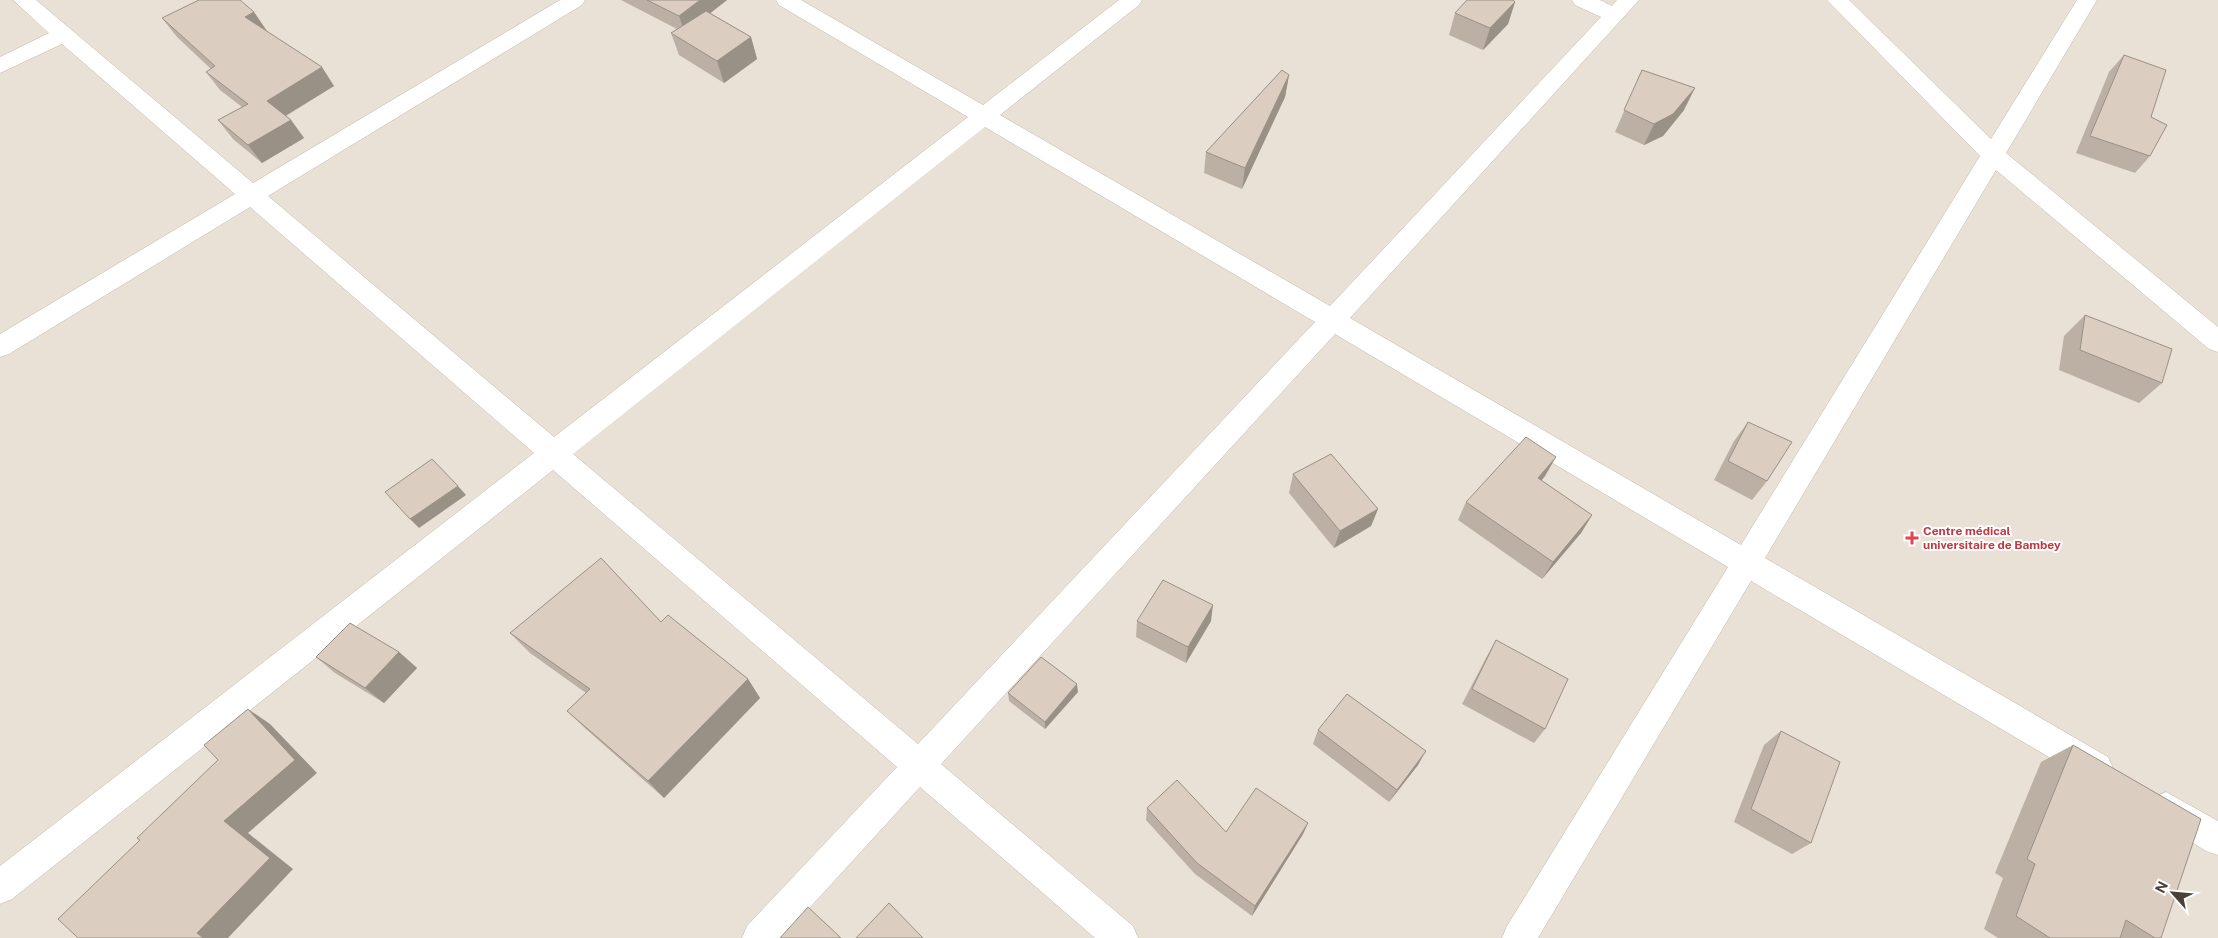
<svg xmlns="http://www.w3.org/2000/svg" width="2218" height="938" font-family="'Public Sans',sans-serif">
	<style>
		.residential { fill: #eae1d6 }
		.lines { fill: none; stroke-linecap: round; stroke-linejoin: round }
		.minor-casing { stroke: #c2b7aa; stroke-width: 1 }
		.minor { fill: #fff; fill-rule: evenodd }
		.wall { fill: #bcb0a5 }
		.shaded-wall { fill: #999086 }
		.building { fill: #dbcdc0; stroke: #999086 }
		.health-dot { fill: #e0444e; stroke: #fff; stroke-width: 2 }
		.labels { text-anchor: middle; stroke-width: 4; stroke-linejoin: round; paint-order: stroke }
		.health-label { font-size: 12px; font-weight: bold; fill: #be3a42; stroke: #fff; text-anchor: start }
	</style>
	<rect width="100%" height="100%" fill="#f5f0e9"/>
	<rect class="residential" x="0" y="0" width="2218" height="938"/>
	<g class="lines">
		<g class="minor-casing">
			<g id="minor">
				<path d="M13,0H36L253,183L560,0H585L582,5L268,196L554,437L968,117L779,5L776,0H801L983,105L1119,0H1142L1139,5L1000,115L1330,306L1601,17L1575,5L1572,0H1600L1612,6L1617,0H1639L1350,318L1741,545L1980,156L1827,0H1849L1991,139L2077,0H2097L2006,153L2218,327V352L2209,349L1996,170L1765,558L2108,757L2113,768L2108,779L2097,783L2086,779L1751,581L1538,938H1502L1507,926L1728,567L1335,334L941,764L1133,926L1138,938H1095L920,787L782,938H742L747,926L897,767L553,470L12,899L0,904V866L534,453L250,207L9,354L0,357V334L235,194L62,44L0,73V57L49,33ZM985,127L1315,322L918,744L573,454Z"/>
				<polygon points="2166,792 2218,821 2218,855 2206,851 2155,819 2150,808 2155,797"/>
			</g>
		</g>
		<use href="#minor" class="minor"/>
	</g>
	<g class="wall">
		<polygon points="621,0 727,0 710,13 751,37 757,59 724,83 679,55 671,33 677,29"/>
		<polygon points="1515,2 1508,24 1483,50 1449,35 1455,13"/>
		<polygon points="254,12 266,31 334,86 286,116 291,120 304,138 262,163 233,139 218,120 242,107 220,90 206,72 211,69 177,37 162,18"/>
		<polygon points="2124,55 2151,117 2150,156 2135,173 2076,153 2109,72"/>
		<polygon points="1642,70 1684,110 1663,136 1644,145 1615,132"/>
		<polygon points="1289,75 1285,97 1242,189 1204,173 1206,152"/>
		<polygon points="2085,315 2162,383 2139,403 2059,370 2064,336"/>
		<polygon points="1748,422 1767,481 1752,500 1714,480 1734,441"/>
		<polygon points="1293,474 1378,509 1371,526 1334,548 1289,493"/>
		<polygon points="1545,476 1541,481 1592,515 1581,533 1542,579 1458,520 1466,502"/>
		<polygon points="1137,621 1211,621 1186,663 1136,637"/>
		<polygon points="661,622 748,679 760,698 664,798 586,729 567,711 586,693 530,653 510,633"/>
		<polygon points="1496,640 1545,729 1534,743 1462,704 1487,656"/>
		<polygon points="399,652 417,668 384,703 335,673 316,657"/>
		<polygon points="1078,692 1045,729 1009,701 1008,693"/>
		<polygon points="1318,730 1418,765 1389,802 1313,744"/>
		<polygon points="1781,731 1811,843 1792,854 1734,822 1764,745"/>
		<polygon points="2073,745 2161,938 1998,938 1984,929 2003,878 1995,873 2041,762"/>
		<polygon points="1147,808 1226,832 1308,823 1303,834 1252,916 1195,874 1146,820"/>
	</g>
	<g class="shaded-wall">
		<polygon points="700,0 727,0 685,33 679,16"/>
		<polygon points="1515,2 1508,24 1483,50 1490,28"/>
		<polygon points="254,12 267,31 258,36 245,17"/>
		<polygon points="751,37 757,59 724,83 717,61"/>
		<polygon points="322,67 334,86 280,119 267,101"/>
		<polygon points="1289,75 1285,97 1242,189 1245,168"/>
		<polygon points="1695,88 1684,110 1663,136 1644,145 1654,124"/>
		<polygon points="291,120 304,138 262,163 248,145"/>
		<polygon points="1556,457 1545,476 1528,496 1538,478"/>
		<polygon points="458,486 466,495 419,528 410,519"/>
		<polygon points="1378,509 1371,526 1334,548 1340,531"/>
		<polygon points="1592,515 1581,533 1542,579 1553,562"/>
		<polygon points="1213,605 1211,621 1186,663 1188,647"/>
		<polygon points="399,652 417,668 384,703 365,688"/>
		<polygon points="748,679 760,698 664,798 648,781"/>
		<polygon points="1077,684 1078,692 1045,729 1045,722"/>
		<polygon points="248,709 270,724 317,773 248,833 293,869 228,938 203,938 197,933 224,821"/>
		<polygon points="1426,751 1418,765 1389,802 1397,790"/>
		<polygon points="1308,823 1303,834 1252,916 1255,906"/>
	</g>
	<g class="building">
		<polygon points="199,0 240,0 254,12 245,17 322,67 267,101 291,120 248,145 218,120 248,104 206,72 215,66 162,18"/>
		<polygon points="647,0 700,0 679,16"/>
		<polygon points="1467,0 1513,0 1515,2 1490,28 1455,13"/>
		<polygon points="706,11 751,37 717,61 671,33"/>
		<polygon points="2124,55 2166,70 2151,117 2167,125 2150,156 2090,136"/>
		<polygon points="1282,70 1289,75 1245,168 1206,152"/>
		<polygon points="1642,70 1695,88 1673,114 1654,124 1624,110"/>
		<polygon points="2085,315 2172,349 2162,383 2080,350"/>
		<polygon points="1748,422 1792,442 1767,481 1728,461"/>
		<polygon points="1526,437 1556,457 1538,478 1592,515 1553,562 1466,502"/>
		<polygon points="1331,454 1378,509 1340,531 1293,474"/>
		<polygon points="432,459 458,486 410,519 385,492"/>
		<polygon points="601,558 661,622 668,615 748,679 648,781 567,711 590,689 510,633"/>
		<polygon points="1163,580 1213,605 1188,647 1137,621"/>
		<polygon points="350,623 399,652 365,688 316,657"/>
		<polygon points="1496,640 1568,679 1545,729 1472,689"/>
		<polygon points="1041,657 1077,684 1045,722 1008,693"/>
		<polygon points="1347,694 1426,751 1397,790 1318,730"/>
		<polygon points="248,709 295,760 224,821 270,858 197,933 203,938 78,938 58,919 140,840 137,838 218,760 204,745"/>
		<polygon points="1781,731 1840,762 1811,843 1751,809"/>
		<polygon points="2073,745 2201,819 2161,938 2155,938 2126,920 2120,938 2050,938 2016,916 2035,864 2027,859"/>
		<polygon points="1177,780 1226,832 1256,788 1308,823 1255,906 1197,863 1147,808"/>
		<polygon points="889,903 923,938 856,938"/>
		<polygon points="808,907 841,938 780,938"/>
	</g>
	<path class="health-dot" d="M1909.5 530.5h5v5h5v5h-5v5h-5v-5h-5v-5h5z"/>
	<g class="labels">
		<g class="health-label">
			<text x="1923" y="535">Centre médical<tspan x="1923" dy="14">universitaire de Bambey</tspan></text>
		</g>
	</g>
	<g transform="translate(2173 893) rotate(297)" stroke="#ffffff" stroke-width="4" paint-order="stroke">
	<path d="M0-4L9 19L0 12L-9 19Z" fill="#4a4036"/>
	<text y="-8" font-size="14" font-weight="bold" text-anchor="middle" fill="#4a4036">N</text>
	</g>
</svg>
